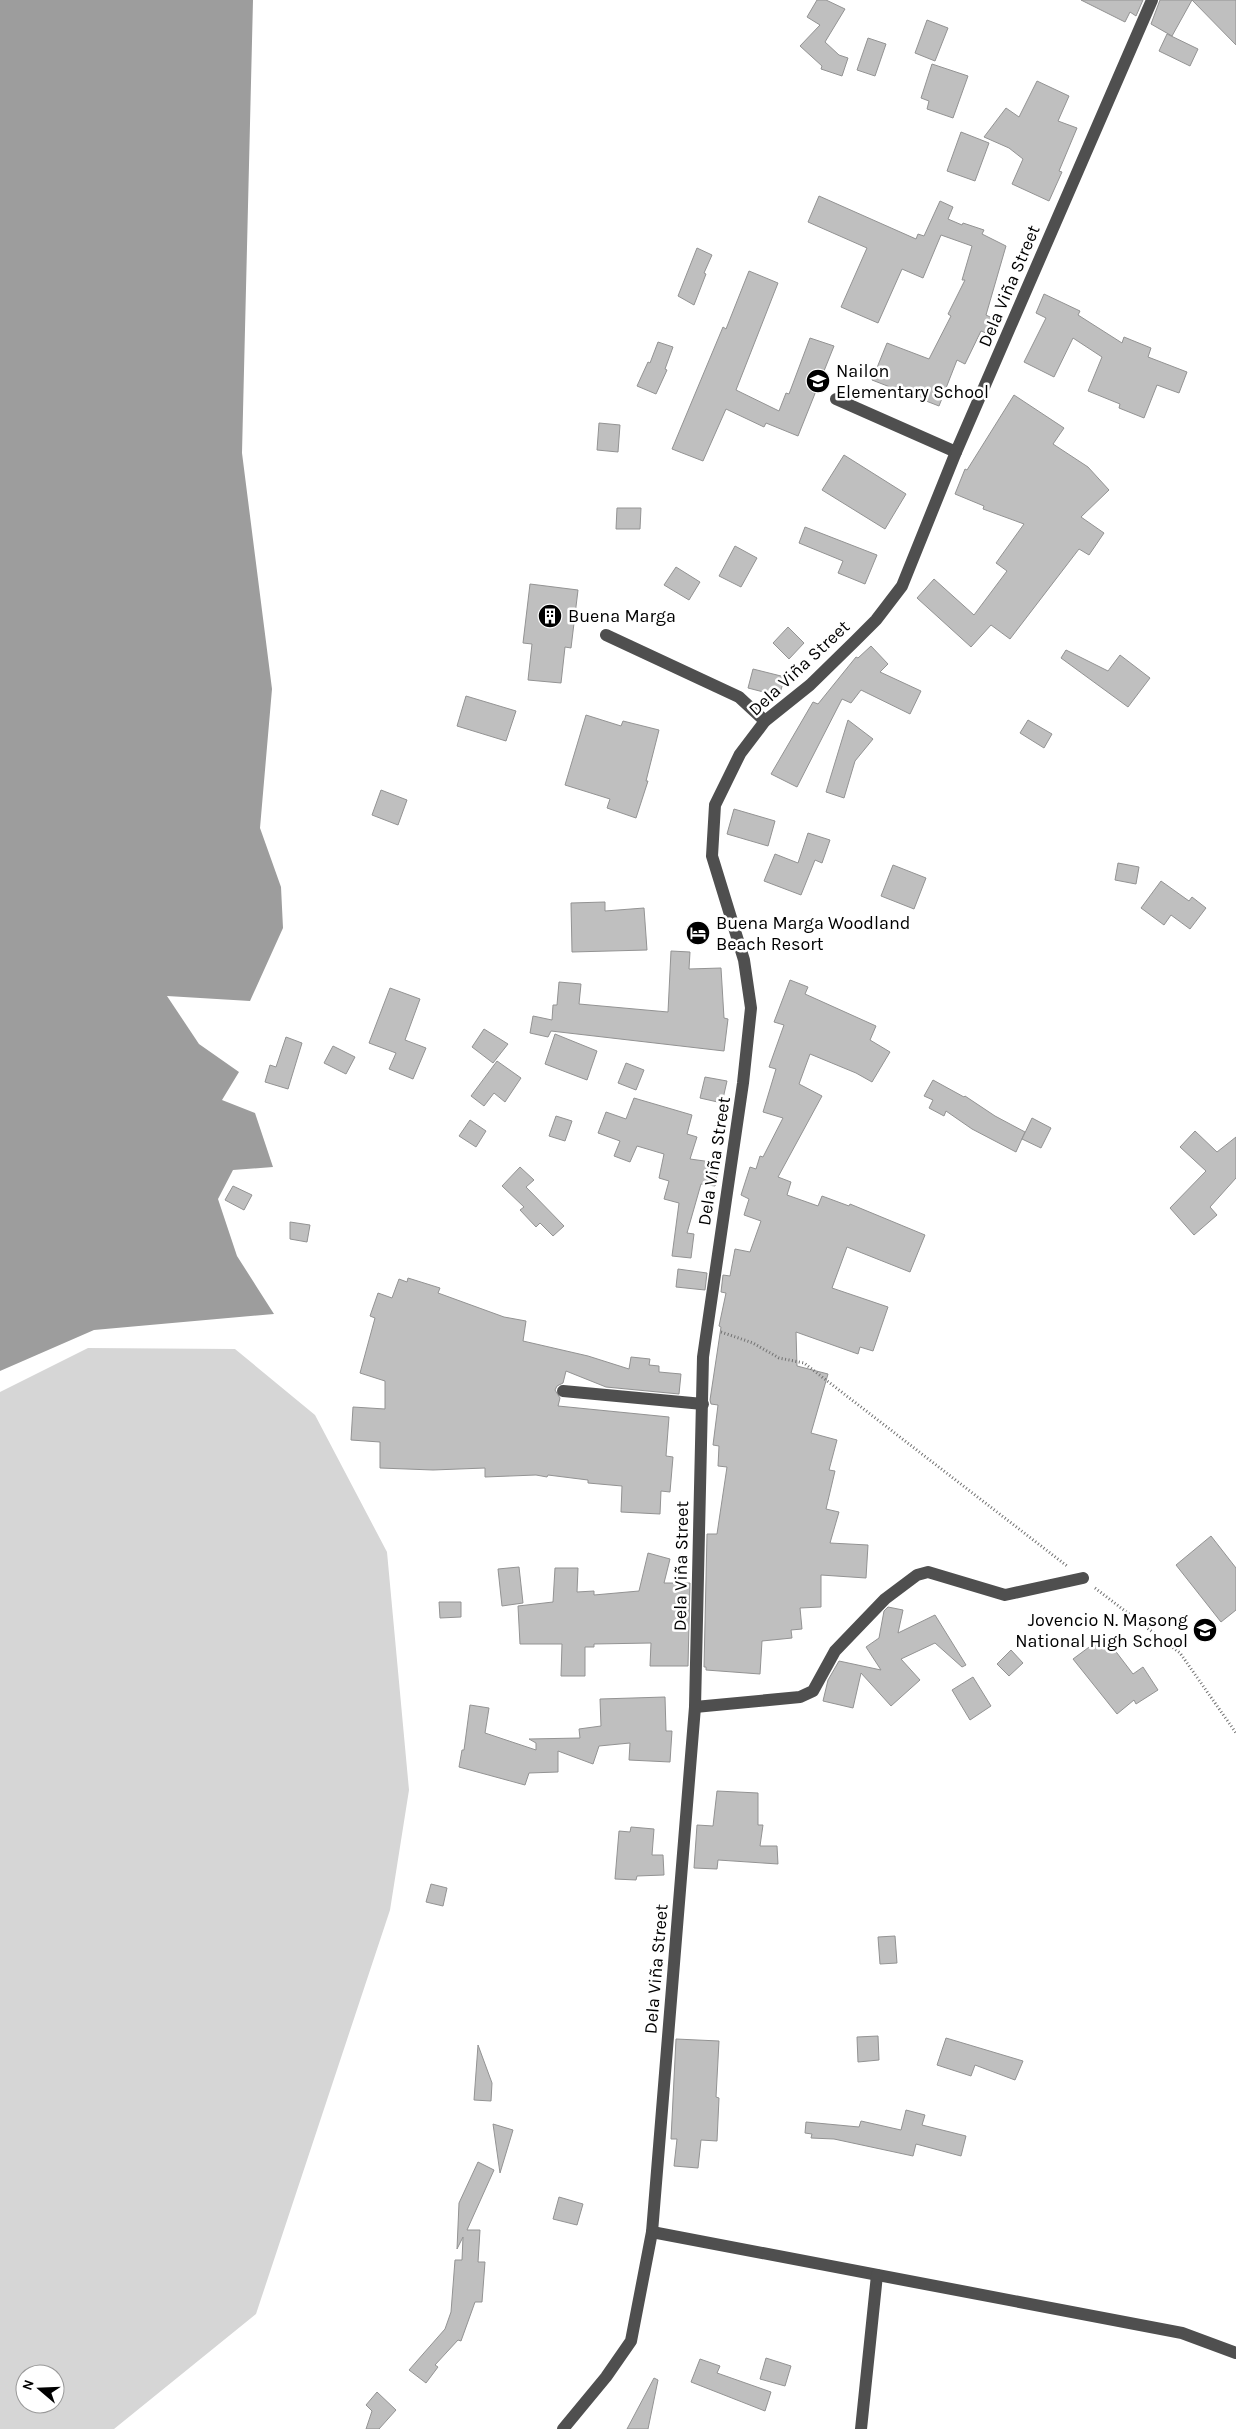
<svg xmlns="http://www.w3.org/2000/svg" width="1236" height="2429" font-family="Karla,sans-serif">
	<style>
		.green { fill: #d6d6d6; fill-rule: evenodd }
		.water { fill: #9d9d9d }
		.building { fill: #bfbfbf; stroke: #939393 }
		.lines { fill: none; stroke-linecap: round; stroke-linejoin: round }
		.path { stroke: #717171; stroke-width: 3; stroke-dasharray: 1 2.5; stroke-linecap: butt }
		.minor { stroke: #4f4f4f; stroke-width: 12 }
		.labels { text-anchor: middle; stroke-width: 5; stroke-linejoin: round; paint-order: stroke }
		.street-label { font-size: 18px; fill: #000; stroke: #fff }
		.poi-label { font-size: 18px; fill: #000; stroke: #fff; text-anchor: start }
	</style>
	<rect width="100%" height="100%" fill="#fff"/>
	<path class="green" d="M88,1348L235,1349L315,1415L387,1552L409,1790L390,1910L256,2314L114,2429H0V1392ZM25,2374H55V2404H25Z"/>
	<polygon class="water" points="0,0 253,0 242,453 272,689 260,828 281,887 283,928 250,1001 167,996 199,1044 239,1072 222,1100 255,1113 273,1167 233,1170 218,1199 237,1256 274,1314 94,1330 0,1371"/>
	<g class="building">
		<polygon points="817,0 826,0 845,9 825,42 839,55 848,58 842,76 821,69 822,66 800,46 820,25 807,17"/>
		<polygon points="1081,0 1143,0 1136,16 1130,12 1125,22"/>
		<polygon points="1160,0 1236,0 1236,45 1192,0 1172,36 1151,24"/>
		<polygon points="927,20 948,28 935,61 915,53"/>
		<polygon points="1167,34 1198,49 1190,66 1159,51"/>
		<polygon points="868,38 886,44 875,76 857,70"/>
		<polygon points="932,64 968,76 953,118 927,109 929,101 921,98"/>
		<polygon points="1037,81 1069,96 1058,121 1077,128 1059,171 1062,172 1049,201 1012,184 1023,159 1009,148 984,137 1006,108 1019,117"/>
		<polygon points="961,132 989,143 975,181 947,171"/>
		<polygon points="819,196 916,239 918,234 924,236 940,201 953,207 948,219 962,225 963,223 984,230 982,234 1006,246 986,315 994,319 986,333 981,331 965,364 957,360 939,406 872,380 887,343 929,359 951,316 948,314 965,280 962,280 972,246 941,235 923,278 902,269 878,323 841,307 867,248 808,222"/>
		<polygon points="697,248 712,255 704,273 706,274 694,305 678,296"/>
		<polygon points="749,271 778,283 736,390 779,411 786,393 789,394 810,338 834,346 798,436 766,423 764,427 726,409 703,461 672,449 723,327 726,329"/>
		<polygon points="1044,294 1080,311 1078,315 1122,343 1124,337 1151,348 1148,357 1187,372 1179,393 1157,385 1144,418 1119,408 1120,404 1088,391 1102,357 1073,338 1054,377 1024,362 1046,318 1036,313"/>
		<polygon points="658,342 673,347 665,369 667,370 656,394 637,386 648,362 650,363"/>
		<polygon points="1014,395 1064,428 1053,444 1088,467 1109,490 1081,517 1104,533 1089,555 1079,549 1010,639 991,625 971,647 917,598 934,579 974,615 1007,571 996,563 1024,524 983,509 984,506 955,494 965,469 967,470"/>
		<polygon points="599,423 620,425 618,452 597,450"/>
		<polygon points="844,455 906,494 885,529 822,490"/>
		<polygon points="617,508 641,508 640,529 616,529"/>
		<polygon points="805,527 877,555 865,584 838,573 843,561 799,543"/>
		<polygon points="735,546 757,558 741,587 719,576"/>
		<polygon points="676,567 700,582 689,600 664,585"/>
		<polygon points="530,584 578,590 571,648 565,647 561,683 528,680 532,644 523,643"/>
		<polygon points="788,627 804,643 789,659 773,643"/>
		<polygon points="871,646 888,664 880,672 921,691 910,714 861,690 851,703 842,699 797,787 771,774 813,702 818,704 856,657 858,658"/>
		<polygon points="1066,650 1108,671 1120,655 1150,678 1128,707 1061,658"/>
		<polygon points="753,669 785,677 779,696 748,688"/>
		<polygon points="466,696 516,711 506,741 457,726"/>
		<polygon points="586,715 621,726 623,721 659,730 646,781 648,781 636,818 607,808 610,799 565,785"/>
		<polygon points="848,720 873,739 855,761 844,798 826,792"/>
		<polygon points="1028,720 1052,734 1044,748 1020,733"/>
		<polygon points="381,790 407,800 398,825 372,815"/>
		<polygon points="734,809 775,821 768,846 727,834"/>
		<polygon points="808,833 830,840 822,863 815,860 801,895 764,881 775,854 798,863"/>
		<polygon points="1118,863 1139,867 1136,884 1115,880"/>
		<polygon points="893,865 926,878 914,909 881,896"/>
		<polygon points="1161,881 1189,901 1192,897 1206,908 1190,929 1171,915 1164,925 1141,908"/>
		<polygon points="605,902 605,911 644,908 647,950 572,952 571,903"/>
		<polygon points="671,951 690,952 689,969 721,968 724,1018 728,1019 724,1051 551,1031 548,1037 530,1033 533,1016 552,1020 553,1005 557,1005 559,982 581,984 579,1004 668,1012"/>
		<polygon points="790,980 808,987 805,994 876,1026 870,1040 890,1052 872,1082 856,1073 810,1054 799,1084 822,1096 778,1177 791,1182 787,1195 818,1206 822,1196 849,1206 850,1204 925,1235 910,1272 847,1247 832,1288 888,1307 873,1351 860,1347 858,1354 796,1332 797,1366 828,1374 811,1433 837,1440 829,1470 835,1471 826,1509 839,1512 830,1543 868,1545 866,1578 821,1575 821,1607 800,1608 802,1629 791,1630 792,1638 762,1641 760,1674 706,1670 706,1667 704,1667 707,1534 717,1534 727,1467 718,1466 719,1446 713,1445 718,1405 711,1404 710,1400 721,1327 719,1326 726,1293 721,1292 723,1275 730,1276 735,1249 750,1252 761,1221 744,1215 749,1199 741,1195 750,1167 756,1169 760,1156 763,1157 783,1118 763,1112 776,1069 769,1067 784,1025 774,1022"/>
		<polygon points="390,988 420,999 405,1040 426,1048 413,1079 389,1069 396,1053 369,1043"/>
		<polygon points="484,1029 508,1044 493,1063 472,1047"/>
		<polygon points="555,1034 597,1051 587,1080 545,1064"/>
		<polygon points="286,1037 302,1043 288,1089 265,1082 270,1065 276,1067"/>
		<polygon points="333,1046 355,1057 346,1074 324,1063"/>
		<polygon points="497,1061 521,1078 505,1102 494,1093 484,1106 471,1096"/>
		<polygon points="626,1063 644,1070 636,1090 618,1083"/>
		<polygon points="705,1077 727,1081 722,1103 700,1098"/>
		<polygon points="933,1080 964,1097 965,1096 995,1116 1025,1132 1016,1152 972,1129 946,1111 944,1116 929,1108 933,1100 924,1096"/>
		<polygon points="634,1098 692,1115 687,1134 697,1137 690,1159 719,1163 715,1186 701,1184 687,1233 694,1234 691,1258 672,1256 679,1203 664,1199 669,1181 659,1178 664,1154 637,1146 630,1162 614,1156 620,1141 598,1133 606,1112 626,1119"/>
		<polygon points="556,1116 572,1121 565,1141 549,1136"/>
		<polygon points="1032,1118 1051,1128 1041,1148 1022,1139"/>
		<polygon points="470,1120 486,1131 476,1147 459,1136"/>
		<polygon points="1195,1131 1217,1152 1236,1137 1236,1178 1210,1207 1217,1215 1194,1235 1170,1208 1206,1171 1180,1147"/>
		<polygon points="520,1167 534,1180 526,1187 564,1226 553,1236 540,1223 536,1227 520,1210 524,1207 502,1186"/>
		<polygon points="233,1186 252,1195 244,1210 225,1200"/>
		<polygon points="290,1222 310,1225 307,1242 290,1239"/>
		<polygon points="678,1269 707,1273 705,1290 676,1287"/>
		<polygon points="408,1278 440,1288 438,1293 504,1317 526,1321 523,1341 588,1356 629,1369 631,1357 650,1359 649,1365 659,1366 659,1372 681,1374 679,1394 606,1387 566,1371 563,1383 557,1386 555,1390 560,1398 558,1406 669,1417 666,1456 673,1457 670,1492 661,1491 660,1514 621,1512 622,1486 588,1483 588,1480 548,1475 547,1477 536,1475 485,1477 485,1468 433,1470 380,1468 380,1442 351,1440 353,1407 385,1409 385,1381 360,1373 375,1318 370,1316 378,1293 392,1298 399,1279 407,1282"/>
		<polygon points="1211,1536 1236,1568 1236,1610 1221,1622 1176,1565"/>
		<polygon points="648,1553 670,1559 664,1583 690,1583 688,1666 650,1666 651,1643 594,1644 594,1647 585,1647 585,1676 561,1676 562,1644 520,1644 518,1606 553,1602 555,1568 578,1568 577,1592 594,1591 594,1595 639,1591"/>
		<polygon points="519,1567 523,1603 502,1606 498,1569"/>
		<polygon points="439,1602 461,1602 461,1617 440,1618"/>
		<polygon points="888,1607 903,1610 898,1633 935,1615 966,1665 962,1667 935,1643 901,1659 920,1680 891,1706 861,1673 853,1708 823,1701 828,1680 839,1661 881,1670 866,1647 879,1638 884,1611"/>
		<polygon points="1104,1636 1133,1674 1143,1667 1158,1690 1136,1704 1134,1700 1117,1714 1073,1659"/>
		<polygon points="1011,1650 1023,1663 1009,1676 997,1664"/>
		<polygon points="973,1677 991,1706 970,1720 952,1690"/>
		<polygon points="665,1697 666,1731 672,1731 670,1762 629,1760 630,1743 599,1746 593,1764 558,1751 558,1772 529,1773 525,1785 459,1767 462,1750 464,1750 470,1705 489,1708 485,1733 536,1750 536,1743 529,1739 580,1738 579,1729 601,1726 600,1699"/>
		<polygon points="717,1791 758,1793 758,1825 763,1825 760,1846 777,1846 778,1864 718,1860 717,1869 694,1868 697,1825 713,1826"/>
		<polygon points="631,1827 654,1829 652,1855 663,1855 664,1875 637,1876 636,1880 615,1879 619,1831 630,1832"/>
		<polygon points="431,1884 447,1888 443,1906 426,1902"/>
		<polygon points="895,1936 897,1963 880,1964 878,1937"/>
		<polygon points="878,2036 879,2060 858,2062 857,2037"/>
		<polygon points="946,2038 1023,2061 1015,2080 975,2065 971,2076 937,2065"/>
		<polygon points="676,2039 719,2041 716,2097 719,2098 717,2141 701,2140 698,2168 674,2166 677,2139 671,2139"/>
		<polygon points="478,2045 492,2083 491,2101 474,2100"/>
		<polygon points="906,2110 925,2115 922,2125 966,2136 961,2156 916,2144 913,2156 834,2139 811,2138 812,2134 805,2133 806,2122 859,2127 861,2121 901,2130"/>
		<polygon points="493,2124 513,2130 500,2173"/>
		<polygon points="478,2162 494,2170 467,2230 480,2230 478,2262 485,2262 482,2302 475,2302 461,2341 458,2340 435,2365 438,2367 426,2383 409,2370 445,2329 451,2312 455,2260 462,2260 463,2237 457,2249 459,2203"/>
		<polygon points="559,2197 583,2204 577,2225 553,2219"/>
		<polygon points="766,2358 791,2366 785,2386 760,2379"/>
		<polygon points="700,2359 720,2366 717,2373 771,2392 765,2411 691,2382"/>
		<polygon points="654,2378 658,2380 648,2429 627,2429"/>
		<polygon points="377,2392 396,2410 379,2429 366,2429 372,2411 366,2405"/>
	</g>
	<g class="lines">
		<g class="path">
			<polyline points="721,1332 753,1343 779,1358 804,1363 1067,1566"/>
			<polyline points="1095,1588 1180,1653 1236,1733"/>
		</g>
		<g class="minor">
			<polyline points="836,399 956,452"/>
			<polyline points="606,635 739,697 765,721"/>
			<polyline points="563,1391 703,1404"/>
			<polyline points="695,1707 800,1697 813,1691 835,1651 885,1599 917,1575 928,1572 1005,1595 1083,1578"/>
			<polyline points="652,2232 1182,2333 1236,2353"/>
			<polyline points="563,2429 606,2377 631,2341 652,2232 695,1707 703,1357 743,1083 751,1008 744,960 712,856 715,805 740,754 765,721 810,685 855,641 876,620 902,586 956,452 1152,0"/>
			<polyline points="861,2429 877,2275"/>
		</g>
	</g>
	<defs>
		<g id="school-disc" transform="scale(1.25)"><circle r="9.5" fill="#000" stroke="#fff"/><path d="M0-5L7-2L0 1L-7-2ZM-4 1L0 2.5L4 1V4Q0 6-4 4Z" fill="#fff"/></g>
		<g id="building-disc" transform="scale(1.25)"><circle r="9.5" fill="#000" stroke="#fff"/><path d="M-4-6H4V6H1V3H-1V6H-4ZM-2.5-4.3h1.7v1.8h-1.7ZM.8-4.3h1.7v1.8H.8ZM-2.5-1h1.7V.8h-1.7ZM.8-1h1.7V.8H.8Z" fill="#fff"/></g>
		<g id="hotel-disc" transform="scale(1.25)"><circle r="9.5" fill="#000" stroke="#fff"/><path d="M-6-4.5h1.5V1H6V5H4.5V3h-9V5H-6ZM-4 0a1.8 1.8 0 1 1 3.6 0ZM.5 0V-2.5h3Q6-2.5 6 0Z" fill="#fff"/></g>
	</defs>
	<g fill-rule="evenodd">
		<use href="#school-disc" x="818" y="381"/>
		<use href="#building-disc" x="550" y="616"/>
		<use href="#hotel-disc" x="698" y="933"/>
		<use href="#school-disc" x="1205" y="1630"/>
	</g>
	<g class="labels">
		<g class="street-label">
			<text transform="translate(1009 286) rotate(-67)" y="6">Dela Viña Street</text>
			<text transform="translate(799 668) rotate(-43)" y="6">Dela Viña Street</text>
			<text transform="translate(714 1161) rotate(-81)" y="6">Dela Viña Street</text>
			<text transform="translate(681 1566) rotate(-89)" y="6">Dela Viña Street</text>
			<text transform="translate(656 1969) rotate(-85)" y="6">Dela Viña Street</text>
		</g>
		<g class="poi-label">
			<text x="836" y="377">Nailon<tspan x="836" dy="21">Elementary School</tspan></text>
			<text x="568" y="622">Buena Marga</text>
			<text x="716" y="929">Buena Marga Woodland<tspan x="716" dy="21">Beach Resort</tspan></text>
			<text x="1188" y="1626" text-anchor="end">Jovencio N. Masong<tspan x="1188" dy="21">National High School</tspan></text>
		</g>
	</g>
	<g transform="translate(40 2389) rotate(289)"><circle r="24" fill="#ffffff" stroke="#999999"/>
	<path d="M0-4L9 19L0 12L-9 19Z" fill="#000000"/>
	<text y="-8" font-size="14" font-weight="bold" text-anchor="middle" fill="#000000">N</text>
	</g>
</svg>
